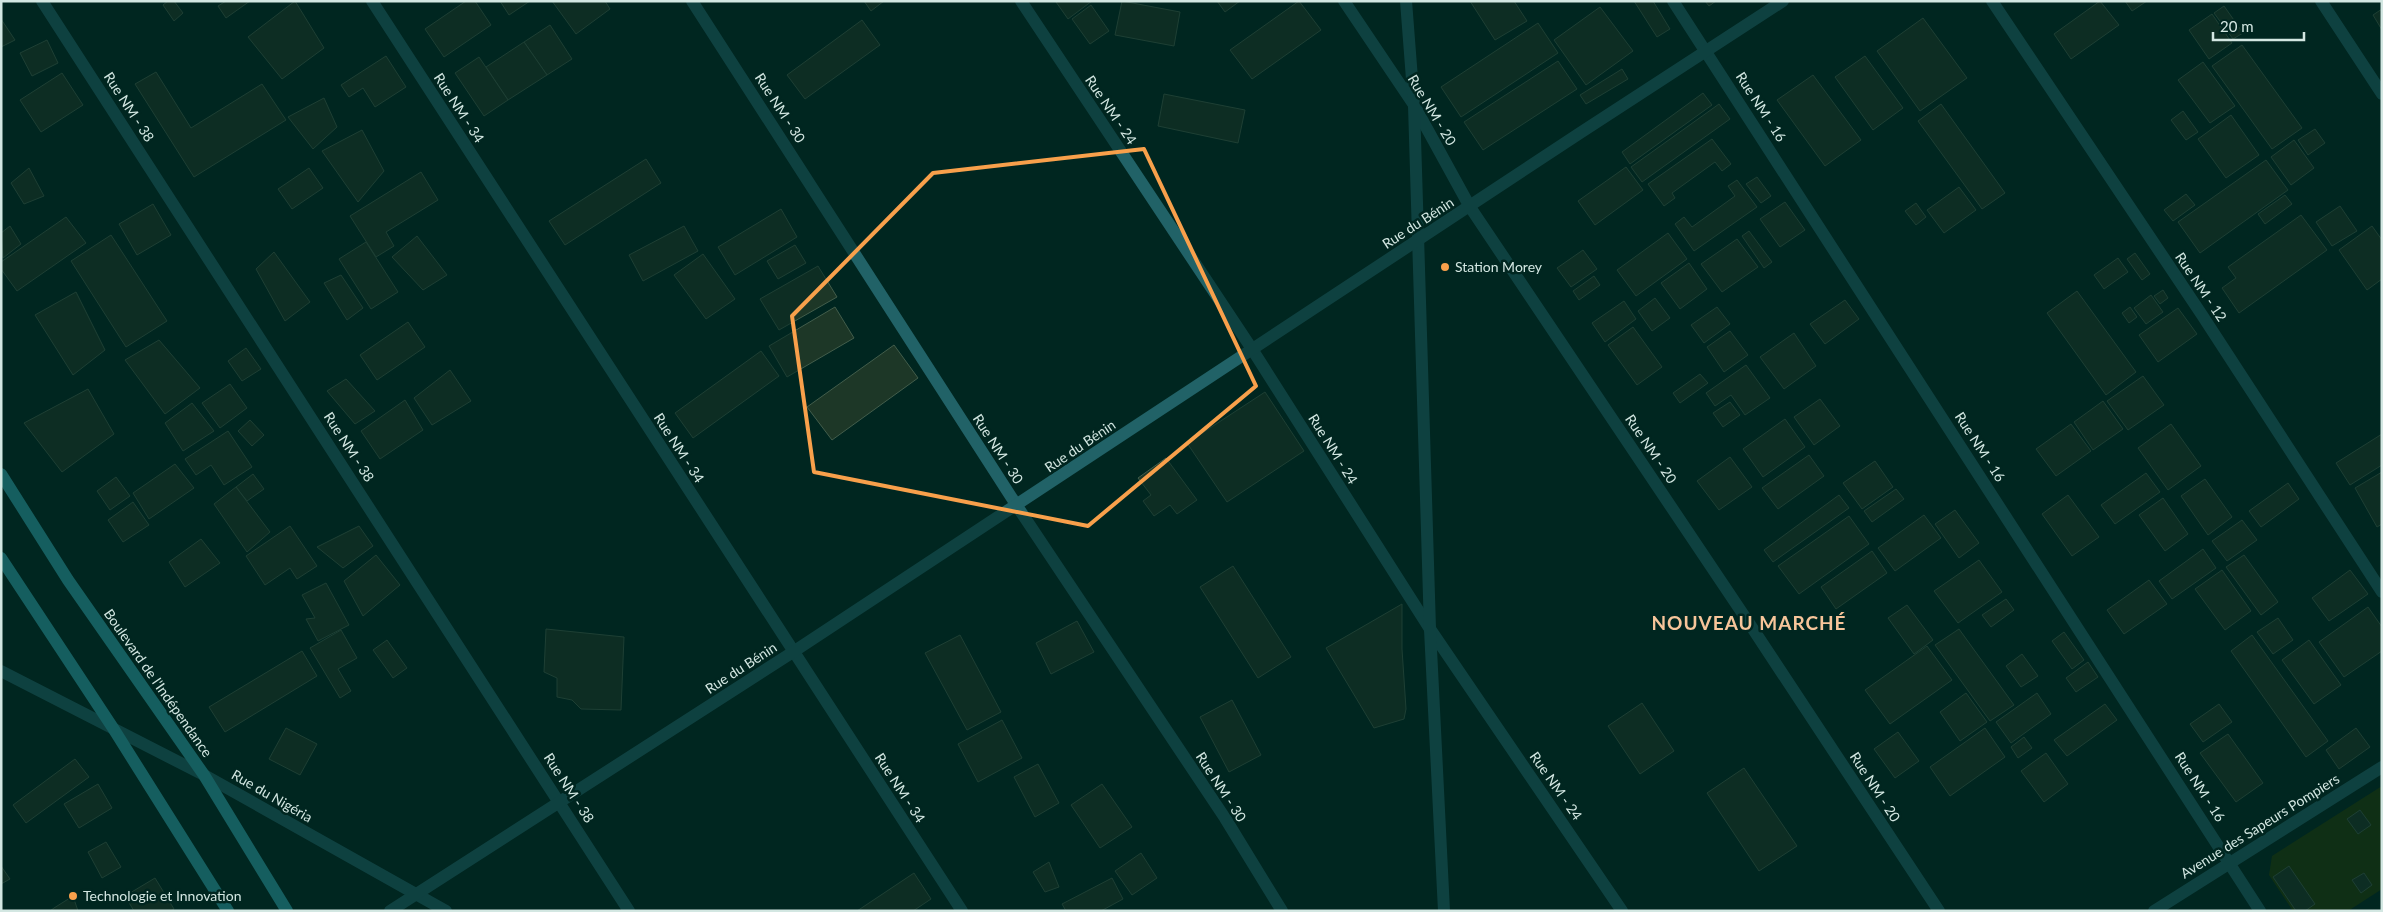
<svg xmlns="http://www.w3.org/2000/svg" width="2383" height="912" font-family="Lato,sans-serif">
	<style>
		.green { fill: #233b07 }
		.building { fill: #1d3727; stroke: #425d4b }
		.lines { fill: none; stroke-linecap: round; stroke-linejoin: round }
		.minor { stroke: #216267; stroke-width: 12 }
		.major { stroke: #30a2aa; stroke-width: 12 }
		.marked { fill: none; stroke: #f8a04b; stroke-width: 4; stroke-linejoin: round }
		.poi-dot { fill: #f8a04b; stroke: #002620; stroke-width: 2 }
		.labels { text-anchor: middle; stroke-width: 5; stroke-linejoin: round; paint-order: stroke }
		.street-label { font-size: 14px; fill: #d3e7e2; stroke: #002620 }
		.poi-label { font-size: 14px; fill: #d3e7e2; stroke: #002620; text-anchor: start }
		.district-label { font-size: 19px; font-weight: bold; letter-spacing: 1px; fill: #f7c59a; stroke: #002620 }
	</style>
	<rect width="100%" height="100%" fill="#002620"/>
	<polygon class="green" points="2382,786 2382,889 2348,911 2293,911 2269,875 2272,856"/>
	<g class="building">
		<polygon points="168,1 174,1 183,13 174,21 163,5"/>
		<polygon points="226,1 250,1 226,18 218,6"/>
		<polygon points="295,1 324,48 282,79 248,37"/>
		<polygon points="466,1 475,1 491,25 444,57 425,29"/>
		<polygon points="500,1 530,1 509,15"/>
		<polygon points="552,1 605,1 610,9 576,34"/>
		<polygon points="864,1 884,1 871,11"/>
		<polygon points="1058,1 1092,1 1068,19 1056,2"/>
		<polygon points="1122,1 1180,12 1174,46 1115,35"/>
		<polygon points="1217,1 1240,1 1225,12"/>
		<polygon points="1299,1 1321,30 1252,79 1230,50"/>
		<polygon points="1470,1 1514,1 1527,21 1495,40"/>
		<polygon points="1634,1 1653,1 1670,29 1657,37"/>
		<polygon points="1705,1 1716,1 1709,6"/>
		<polygon points="2100,1 2119,25 2071,59 2054,34"/>
		<polygon points="2125,1 2147,1 2132,11"/>
		<polygon points="1091,5 1109,31 1090,44 1072,19"/>
		<polygon points="2224,6 2243,33 2233,39 2214,13"/>
		<polygon points="1600,7 1633,51 1586,85 1554,40"/>
		<polygon points="2382,9 2382,30 2373,15"/>
		<polygon points="2212,14 2232,43 2209,59 2189,30"/>
		<polygon points="1923,18 1967,78 1920,111 1877,51"/>
		<polygon points="1,19 15,40 1,47"/>
		<polygon points="862,20 880,45 805,99 787,75"/>
		<polygon points="1538,23 1558,53 1461,117 1441,87"/>
		<polygon points="550,25 572,59 547,75 524,42"/>
		<polygon points="47,40 58,63 32,76 20,53"/>
		<polygon points="524,42 547,75 508,100 486,67"/>
		<polygon points="2242,45 2302,128 2272,149 2212,66"/>
		<polygon points="386,56 406,87 375,107 363,88 349,97 341,85"/>
		<polygon points="1865,56 1903,108 1873,130 1835,77"/>
		<polygon points="479,57 508,100 484,116 455,73"/>
		<polygon points="1558,61 1577,89 1483,150 1464,122"/>
		<polygon points="2203,62 2235,106 2210,123 2178,80"/>
		<polygon points="1622,69 1628,79 1586,104 1580,95"/>
		<polygon points="156,72 191,128 262,84 286,120 194,177 135,84"/>
		<polygon points="62,73 83,105 41,132 20,100"/>
		<polygon points="1813,75 1861,140 1825,166 1777,100"/>
		<polygon points="1703,93 1712,105 1630,164 1622,152"/>
		<polygon points="1164,94 1245,110 1238,143 1158,126"/>
		<polygon points="324,98 337,127 313,149 288,117"/>
		<polygon points="1719,104 1730,119 1642,182 1631,167"/>
		<polygon points="1941,104 2005,193 1982,209 1918,121"/>
		<polygon points="2183,111 2198,132 2186,140 2171,120"/>
		<polygon points="2231,115 2259,155 2226,178 2198,139"/>
		<polygon points="2315,129 2325,143 2308,155 2298,140"/>
		<polygon points="362,130 384,171 358,202 322,151"/>
		<polygon points="1712,139 1731,164 1722,171 1715,162 1672,193 1675,198 1664,206 1648,184"/>
		<polygon points="2294,140 2314,168 2291,185 2271,157"/>
		<polygon points="646,159 661,183 565,245 549,221"/>
		<polygon points="2266,160 2288,190 2200,253 2178,222"/>
		<polygon points="1626,167 1643,190 1595,225 1578,201"/>
		<polygon points="29,168 44,196 24,204 11,183"/>
		<polygon points="309,168 323,188 292,209 278,189"/>
		<polygon points="421,172 438,200 386,232 394,246 376,257 350,216"/>
		<polygon points="1757,177 1771,196 1761,203 1746,184"/>
		<polygon points="1737,180 1757,207 1694,251 1675,224 1684,217 1692,227 1735,196 1728,186"/>
		<polygon points="1959,187 1976,210 1944,233 1927,210"/>
		<polygon points="2186,194 2195,205 2173,221 2164,210"/>
		<polygon points="2285,195 2292,204 2265,224 2258,214"/>
		<polygon points="1785,202 1805,230 1780,247 1760,219"/>
		<polygon points="1916,203 1926,217 1916,225 1905,211"/>
		<polygon points="153,204 171,235 137,255 119,224"/>
		<polygon points="2340,206 2357,231 2332,246 2316,222"/>
		<polygon points="781,209 797,237 735,275 718,247"/>
		<polygon points="2301,215 2327,250 2239,313 2222,288 2236,278 2228,267"/>
		<polygon points="66,217 86,243 17,291 1,269 1,262"/>
		<polygon points="10,226 21,244 3,258 1,233"/>
		<polygon points="684,226 698,251 643,281 629,255"/>
		<polygon points="2372,226 2382,240 2382,279 2367,290 2339,250"/>
		<polygon points="1749,231 1772,262 1764,268 1742,236"/>
		<polygon points="1668,233 1687,259 1636,296 1617,270"/>
		<polygon points="111,235 167,321 126,347 71,261"/>
		<polygon points="417,236 447,275 423,290 392,257"/>
		<polygon points="1737,239 1758,267 1722,292 1701,264"/>
		<polygon points="366,242 398,292 371,309 339,259"/>
		<polygon points="795,245 806,263 778,279 767,261"/>
		<polygon points="1583,250 1597,269 1571,287 1557,268"/>
		<polygon points="274,252 310,302 285,321 256,269"/>
		<polygon points="2135,253 2150,274 2142,280 2127,259"/>
		<polygon points="703,254 735,299 706,319 674,275"/>
		<polygon points="2118,258 2128,272 2104,289 2094,275"/>
		<polygon points="1689,263 1707,289 1680,309 1661,283"/>
		<polygon points="818,266 837,297 779,330 760,299"/>
		<polygon points="341,275 363,308 347,320 324,283"/>
		<polygon points="1594,276 1600,285 1579,300 1573,291"/>
		<polygon points="2163,290 2168,298 2160,304 2154,296"/>
		<polygon points="2077,291 2136,372 2106,395 2047,313"/>
		<polygon points="76,292 105,350 73,375 35,315"/>
		<polygon points="2151,295 2163,312 2146,324 2134,308"/>
		<polygon points="1655,298 1670,318 1652,331 1638,311"/>
		<polygon points="1845,300 1859,319 1825,344 1810,324"/>
		<polygon points="1624,301 1636,319 1605,342 1592,323"/>
		<polygon points="835,307 854,338 787,377 769,346"/>
		<polygon points="1717,307 1730,324 1704,343 1691,325"/>
		<polygon points="2130,307 2137,317 2129,323 2122,313"/>
		<polygon points="2178,308 2197,334 2158,362 2139,335"/>
		<polygon points="408,322 425,347 377,380 360,355"/>
		<polygon points="1633,327 1662,367 1637,385 1608,345"/>
		<polygon points="1730,331 1748,355 1724,372 1707,347"/>
		<polygon points="1794,333 1816,366 1784,389 1760,357"/>
		<polygon points="159,340 200,388 165,414 125,360"/>
		<polygon points="894,345 918,378 832,440 807,407"/>
		<polygon points="246,348 261,369 242,381 228,361"/>
		<polygon points="761,351 779,376 693,438 675,413"/>
		<polygon points="1746,365 1770,398 1745,415 1731,395 1715,406 1706,393"/>
		<polygon points="450,370 471,401 432,425 414,398"/>
		<polygon points="1700,374 1708,383 1680,403 1673,393"/>
		<polygon points="2143,376 2164,405 2128,430 2107,401"/>
		<polygon points="346,379 375,411 355,424 327,391"/>
		<polygon points="230,384 247,408 220,428 202,403"/>
		<polygon points="88,389 114,434 62,472 24,423"/>
		<polygon points="1265,392 1304,451 1227,502 1187,443"/>
		<polygon points="1820,399 1840,426 1814,445 1794,417"/>
		<polygon points="405,400 423,430 380,459 361,431"/>
		<polygon points="2103,401 2123,429 2093,450 2074,422"/>
		<polygon points="1730,402 1740,415 1723,427 1713,413"/>
		<polygon points="192,403 214,431 183,451 165,423"/>
		<polygon points="1785,419 1805,447 1763,477 1743,449"/>
		<polygon points="250,420 264,435 252,446 238,431"/>
		<polygon points="2071,424 2091,451 2056,476 2036,449"/>
		<polygon points="2171,424 2201,466 2168,490 2138,448"/>
		<polygon points="228,431 252,467 224,485 211,465 196,475 185,459"/>
		<polygon points="2382,434 2382,465 2350,485 2336,463"/>
		<polygon points="1809,455 1824,476 1778,509 1762,488"/>
		<polygon points="1730,457 1752,487 1719,510 1697,481"/>
		<polygon points="1166,458 1197,500 1177,514 1170,505 1154,516 1143,501 1151,495 1138,478"/>
		<polygon points="1875,461 1893,487 1862,509 1843,483"/>
		<polygon points="175,464 194,488 149,519 133,493"/>
		<polygon points="2382,472 2382,524 2377,527 2355,488"/>
		<polygon points="2146,473 2160,492 2115,524 2101,505"/>
		<polygon points="253,474 264,489 247,501 236,487"/>
		<polygon points="116,477 130,496 110,510 97,491"/>
		<polygon points="2205,479 2232,517 2208,535 2181,496"/>
		<polygon points="2288,483 2299,499 2261,527 2249,511"/>
		<polygon points="236,487 270,532 247,552 214,504"/>
		<polygon points="1896,489 1904,499 1872,522 1864,511"/>
		<polygon points="1839,495 1849,508 1773,562 1764,550"/>
		<polygon points="2068,495 2099,537 2072,556 2042,514"/>
		<polygon points="2163,498 2188,534 2165,551 2139,515"/>
		<polygon points="133,502 149,525 123,542 108,520"/>
		<polygon points="1955,510 1979,543 1959,558 1935,524"/>
		<polygon points="1924,515 1941,538 1895,571 1878,548"/>
		<polygon points="1849,516 1869,544 1799,594 1778,566"/>
		<polygon points="2242,520 2257,540 2227,561 2212,541"/>
		<polygon points="290,526 317,566 297,579 290,568 265,585 246,556"/>
		<polygon points="359,526 373,546 343,568 317,547"/>
		<polygon points="201,539 220,563 185,587 169,562"/>
		<polygon points="2203,549 2216,568 2172,599 2159,581"/>
		<polygon points="1872,551 1887,573 1836,609 1821,587"/>
		<polygon points="376,555 400,585 363,616 344,581"/>
		<polygon points="2244,555 2278,602 2261,615 2226,567"/>
		<polygon points="1979,560 2002,592 1958,623 1934,591"/>
		<polygon points="1233,566 1291,657 1258,678 1200,587"/>
		<polygon points="2222,570 2251,611 2225,630 2195,589"/>
		<polygon points="2350,570 2368,594 2329,621 2312,598"/>
		<polygon points="2149,580 2167,604 2124,634 2107,610"/>
		<polygon points="326,583 349,625 318,641 306,619 315,618 302,595"/>
		<polygon points="2006,599 2014,610 1991,627 1982,615"/>
		<polygon points="1402,604 1402,649 1406,709 1404,719 1374,728 1326,648"/>
		<polygon points="1907,605 1933,640 1914,654 1888,618"/>
		<polygon points="2368,607 2382,627 2382,651 2344,677 2319,642"/>
		<polygon points="2278,618 2293,640 2273,654 2257,632"/>
		<polygon points="1077,621 1094,652 1051,674 1036,643"/>
		<polygon points="546,629 624,637 621,710 581,709 572,700 557,697 557,678 544,672"/>
		<polygon points="1959,629 2014,705 1990,721 1935,645"/>
		<polygon points="341,630 357,658 338,669 351,691 340,698 310,648"/>
		<polygon points="2064,632 2084,660 2072,669 2052,641"/>
		<polygon points="960,635 1001,712 967,730 925,653"/>
		<polygon points="2252,635 2328,741 2306,757 2231,651"/>
		<polygon points="387,640 407,668 393,678 373,650"/>
		<polygon points="2309,640 2341,685 2314,704 2282,660"/>
		<polygon points="1927,646 1952,680 1890,724 1865,690"/>
		<polygon points="302,651 317,676 225,732 209,707"/>
		<polygon points="2022,654 2038,676 2021,687 2006,666"/>
		<polygon points="2088,662 2098,677 2076,692 2066,678"/>
		<polygon points="1966,693 1987,722 1960,741 1940,712"/>
		<polygon points="2037,693 2051,714 2011,743 1996,722"/>
		<polygon points="1232,700 1261,755 1229,772 1200,717"/>
		<polygon points="1642,703 1674,751 1640,774 1608,726"/>
		<polygon points="2105,704 2117,720 2067,756 2054,740"/>
		<polygon points="2219,704 2232,722 2203,742 2190,724"/>
		<polygon points="1002,720 1022,758 978,782 958,744"/>
		<polygon points="286,728 317,744 300,775 269,759"/>
		<polygon points="1985,728 2005,757 1950,796 1930,767"/>
		<polygon points="2356,728 2370,747 2339,769 2326,750"/>
		<polygon points="1898,732 1919,761 1895,778 1874,749"/>
		<polygon points="2228,734 2263,783 2236,802 2200,753"/>
		<polygon points="2024,737 2032,748 2018,758 2011,747"/>
		<polygon points="2046,753 2068,784 2044,802 2021,771"/>
		<polygon points="75,759 89,777 26,823 13,805"/>
		<polygon points="1038,764 1059,803 1035,817 1014,777"/>
		<polygon points="1744,768 1797,846 1759,871 1707,793"/>
		<polygon points="98,784 112,808 79,828 64,804"/>
		<polygon points="1102,784 1132,827 1100,848 1071,805"/>
		<polygon points="2360,810 2371,825 2358,834 2347,819"/>
		<polygon points="106,842 121,867 102,878 88,852"/>
		<polygon points="1141,853 1157,878 1132,895 1115,871"/>
		<polygon points="1049,862 1059,887 1045,892 1033,872"/>
		<polygon points="1,866 10,879 1,884"/>
		<polygon points="2289,866 2315,904 2305,911 2296,911 2273,877"/>
		<polygon points="914,873 931,899 913,911 857,911"/>
		<polygon points="2364,873 2372,885 2361,893 2352,880"/>
		<polygon points="155,878 174,909 171,911 134,911 125,896"/>
		<polygon points="1112,878 1123,899 1101,911 1066,911 1062,904"/>
		<polygon points="73,896 78,911 50,911 54,908"/>
	</g>
	<g class="lines">
		<g class="minor">
			<polyline points="42,1 629,911"/>
			<polyline points="372,1 962,911"/>
			<polyline points="692,1 1017,506 1225,818 1282,911"/>
			<polyline points="1021,1 1252,349 1430,629 1622,911"/>
			<polyline points="1344,1 1414,105 1470,207 1749,623 1939,911"/>
			<polyline points="1406,1 1414,105 1430,629 1444,911"/>
			<polyline points="1673,1 2260,911"/>
			<polyline points="1992,1 2202,315 2382,592"/>
			<polyline points="2321,1 2382,94"/>
			<polyline points="1,671 204,775 446,911"/>
			<polyline points="390,911 793,652 1580,133 1783,1"/>
			<polyline points="2154,911 2382,767"/>
		</g>
		<g class="major">
			<polyline points="1,474 68,580 204,775 287,911"/>
			<polyline points="1,558 113,728 228,911"/>
		</g>
	</g>
	<path d="M0 0H2383V912H0ZM1144,149L1256,386L1088,526L814,472L792,316L933,173Z" fill="#002620" fill-opacity=".55" fill-rule="evenodd"/>
	<path class="marked" d="M1144,149L1256,386L1088,526L814,472L792,316L933,173Z"/>
	<g class="poi-dot">
		<circle cx="1445" cy="267" r="5"/>
		<circle cx="73" cy="896" r="5"/>
	</g>
	<g class="labels">
		<g class="street-label">
			<text transform="translate(129 107) rotate(57)" y="5">Rue NM - 38</text>
			<text transform="translate(1761 107) rotate(57)" y="5">Rue NM - 16</text>
			<text transform="translate(459 108) rotate(57)" y="5">Rue NM - 34</text>
			<text transform="translate(780 108) rotate(57)" y="5">Rue NM - 30</text>
			<text transform="translate(1111 110) rotate(56)" y="5">Rue NM - 24</text>
			<text transform="translate(1432 110) rotate(59)" y="5">Rue NM - 20</text>
			<text transform="translate(1418 223) rotate(-33)" y="5">Rue du Bénin</text>
			<text transform="translate(2201 287) rotate(56)" y="5">Rue NM - 12</text>
			<text transform="translate(1080 446) rotate(-34)" y="5">Rue du Bénin</text>
			<text transform="translate(349 447) rotate(57)" y="5">Rue NM - 38</text>
			<text transform="translate(1980 447) rotate(57)" y="5">Rue NM - 16</text>
			<text transform="translate(679 448) rotate(57)" y="5">Rue NM - 34</text>
			<text transform="translate(998 449) rotate(57)" y="5">Rue NM - 30</text>
			<text transform="translate(1333 449) rotate(58)" y="5">Rue NM - 24</text>
			<text transform="translate(1651 449) rotate(56)" y="5">Rue NM - 20</text>
			<text transform="translate(741 668) rotate(-33)" y="5">Rue du Bénin</text>
			<text transform="translate(158 683) rotate(55)" y="5">Boulevard de l'Indépendance</text>
			<text transform="translate(1556 786) rotate(55)" y="5">Rue NM - 24</text>
			<text transform="translate(1221 787) rotate(57)" y="5">Rue NM - 30</text>
			<text transform="translate(1875 787) rotate(57)" y="5">Rue NM - 20</text>
			<text transform="translate(2200 787) rotate(57)" y="5">Rue NM - 16</text>
			<text transform="translate(569 788) rotate(57)" y="5">Rue NM - 38</text>
			<text transform="translate(900 788) rotate(57)" y="5">Rue NM - 34</text>
			<text transform="translate(272 796) rotate(30)" y="5">Rue du Nigéria</text>
			<text transform="translate(2260 826) rotate(-32)" y="5">Avenue des Sapeurs Pompiers</text>
		</g>
		<g class="poi-label">
			<text x="1455" y="272">Station Morey</text>
			<text x="83" y="901">Technologie et Innovation</text>
		</g>
		<g class="district-label">
			<text x="1749" y="630">NOUVEAU MARCHÉ</text>
		</g>
	</g>
	<rect width="2383" height="912" fill="none" stroke="#d3e7e2" stroke-width="5"/>
	<path d="M2213 32v8h91v-8" fill="none" stroke="#d3e7e2" stroke-width="2.5"/>
	<text x="2220" y="32" font-size="15" fill="#d3e7e2" stroke="#002620" stroke-width="4" paint-order="stroke">20 m</text>
</svg>
